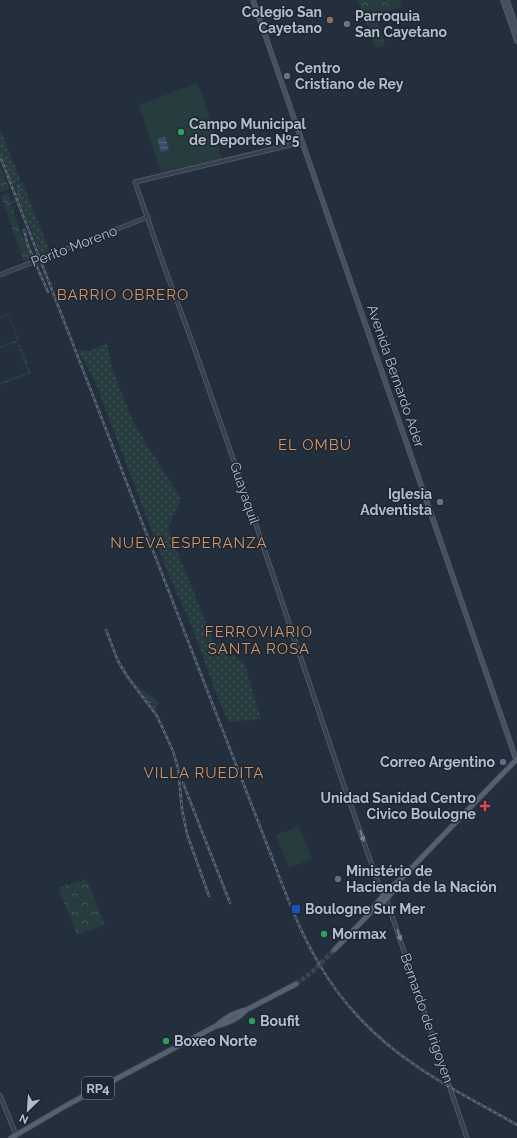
<svg xmlns="http://www.w3.org/2000/svg" width="517" height="1138" font-family="Raleway,sans-serif">
	<style>
		.grass { fill: url(#grass-dots) }
		.park { fill: url(#park-crowns) }
		.garden { fill: #263c3f }
		.water { fill: url(#water-rules) }
		.lines { fill: none; stroke-linecap: round; stroke-linejoin: round }
		.stream { stroke: #394c67; stroke-width: 1 }
		.primary-tunnel { stroke: #3a4453; stroke-width: 4.5; stroke-dasharray: 4.5 2; stroke-linecap: butt }
		.tertiary-casing { stroke: #565f6c; stroke-width: 5 }
		.secondary-casing { stroke: #565f6c; stroke-width: 5.5 }
		.primary-casing { stroke: #414a57; stroke-width: 6 }
		.tertiary { stroke: #38414e; stroke-width: 3.5 }
		.secondary { stroke: #465061; stroke-width: 4 }
		.primary { stroke: #56606e; stroke-width: 4.5 }
		.rail-casing { stroke: #5a6575; stroke-width: 2.5 }
		.rail { stroke: #1d2633; stroke-width: 1; stroke-dasharray: 3; stroke-linecap: butt }
		.oneway { fill: #7c8592 }
		.education-dot { fill: #8d6e63; stroke: #1d2633; stroke-width: 1.5 }
		.worship-dot { fill: #6b7280; stroke: #1d2633; stroke-width: 1.5 }
		.leisure-dot { fill: #2e9e5b; stroke: #1d2633; stroke-width: 1.5 }
		.service-dot { fill: #5c6f8a; stroke: #1d2633; stroke-width: 1.5 }
		.health-dot { fill: #e0444e; stroke: #1d2633; stroke-width: 1.5 }
		.transit-dot { fill: #1a4fb4; stroke: #1d2633; stroke-width: 1.5 }
		.labels { text-anchor: middle; stroke-width: 3; stroke-linejoin: round; paint-order: stroke }
		.shield { fill: #1d2633; stroke: #878f9c; stroke-width: 1 }
		.shield-label { font-size: 13px; font-weight: bold; fill: #b4bcc9 }
		.poi-label { font-size: 14px; font-weight: bold; fill: #b4bcc9; stroke: #1d2633; text-anchor: start }
		.street-label { font-size: 14px; fill: #b4bcc9; stroke: #1d2633 }
		.neighbourhood-label { font-size: 15px; letter-spacing: 1px; fill: #d59563; stroke: #1d2633 }
	</style>
	<defs>
		<pattern id="grass-dots" width="8" height="8" patternUnits="userSpaceOnUse"><rect width="8" height="8" fill="#263c3f"/><path d="M2 2h.1M6 6h.1" fill="none" stroke="#435659" stroke-width="1.8" stroke-linecap="round"/></pattern>
		<pattern id="park-crowns" width="20" height="18" patternUnits="userSpaceOnUse"><rect width="20" height="18" fill="#263c3f"/><path d="M2 6a3 3 0 1 1 6 0M12 15a3 3 0 1 1 6 0" fill="none" stroke="#435659"/></pattern>
		<pattern id="water-rules" width="6" height="5" patternUnits="userSpaceOnUse"><rect width="6" height="5" fill="#394c67"/><path d="M0 2.5h6" fill="none" stroke="#53647b"/></pattern>
	</defs>
	<rect width="100%" height="100%" fill="#242f3e"/>
	<g class="grass">
		<polygon points="0,129 21,181 14,184 15,188 14,188 0,152"/>
		<polygon points="22,182 50,252 41,255 15,190 17,189 15,185"/>
		<polygon points="8,313 19,341 0,349 0,347 17,340 8,315 0,318 0,316"/>
		<polygon points="107,343 112,368 134,424 181,499 168,528 213,640 244,663 261,719 228,722 213,685 194,632 166,568 96,384 78,350 90,351"/>
		<polygon points="20,345 31,373 0,385 0,383 28,372 18,346 0,353"/>
		<polygon points="136,684 158,702 156,712"/>
	</g>
	<g class="park">
		<polygon points="358,0 400,0 402,7 375,15 385,45 376,48"/>
		<polygon points="0,166 9,189 0,192"/>
		<polygon points="8,193 17,222 31,259 24,262 1,196"/>
		<polygon points="471,807 475,819 466,822 458,821"/>
		<polygon points="86,879 105,925 77,935 59,890 61,887"/>
	</g>
	<g class="garden">
		<polygon points="197,83 205,103 222,159 161,173 139,105"/>
		<polygon points="299,826 312,859 289,868 276,835"/>
	</g>
	<polygon class="water" points="165,137 169,150 161,152 157,139"/>
	<g class="lines">
		<g class="stream">
			<polyline points="21,185 22,184"/>
			<polyline points="8,204 18,200 20,197 18,188 20,186"/>
		</g>
		<polyline class="primary-tunnel" points="296,984 312,972 334,950"/>
		<g class="tertiary-casing">
			<g id="tertiary">
				<polyline points="303,142 135,182 164,266 194,347 250,507 344,786 383,896"/>
				<polyline points="0,275 148,217"/>
				<polyline points="386,898 467,1138"/>
				<polyline points="0,1095 16,1135"/>
			</g>
		</g>
		<g class="secondary-casing">
			<g id="secondary">
				<polyline points="253,0 516,759"/>
				<polyline points="503,0 517,41"/>
				<polyline points="507,0 517,29"/>
			</g>
		</g>
		<g class="primary-casing">
			<g id="primary">
				<path d="M371,912C382,905 393,893 399,881"/>
				<path d="M334,950C345,939 357,927 367,916C377,904 386,889 399,881L517,759"/>
				<path d="M216,1026C226,1024 240,1018 246,1010L296,984"/>
				<path d="M11,1138L67,1105L216,1026C223,1019 237,1011 246,1010"/>
			</g>
		</g>
		<use href="#tertiary" class="tertiary"/>
		<use href="#secondary" class="secondary"/>
		<use href="#primary" class="primary"/>
		<g class="rail-casing">
			<g id="rail">
				<path d="M0,156L266,842C282,883 296,925 318,962C341,1003 376,1039 415,1065C447,1088 483,1105 517,1125"/>
				<polyline points="24,230 28,246 48,292"/>
				<polyline points="106,630 118,661 127,676 157,716 173,751 178,768 182,809 187,834 209,896"/>
				<polyline points="183,783 230,903"/>
			</g>
		</g>
		<use href="#rail" class="rail"/>
	</g>
	<defs><path id="oneway-solid" d="M-6-.8H1V-3.2L6.5 0L1 3.2V.8H-6Z"/></defs>
	<g class="oneway">
		<use href="#oneway-solid" transform="translate(362 836) rotate(71)"/>
		<use href="#oneway-solid" transform="translate(399 935) rotate(72)"/>
	</g>
	<circle class="education-dot" cx="330" cy="20" r="4"/>
	<g class="worship-dot">
		<circle cx="347" cy="24" r="4"/>
		<circle cx="287" cy="76" r="4"/>
		<circle cx="440" cy="502" r="4"/>
	</g>
	<g class="leisure-dot">
		<circle cx="181" cy="132" r="4"/>
		<circle cx="324" cy="934" r="4"/>
		<circle cx="252" cy="1021" r="4"/>
		<circle cx="166" cy="1041" r="4"/>
	</g>
	<g class="service-dot">
		<circle cx="503" cy="762" r="4"/>
		<circle cx="338" cy="879" r="4"/>
	</g>
	<path class="health-dot" d="M483 800h4v4h4v4h-4v4h-4v-4h-4v-4h4z"/>
	<rect class="transit-dot" x="291" y="904" width="10" height="10" rx="2"/>
	<g class="labels">
		<rect class="shield" x="82" y="1077" width="32" height="22" rx="3"/>
		<g class="shield-label">
			<text x="98" y="1093">RP4</text>
		</g>
		<g class="poi-label">
			<text x="322" y="17" text-anchor="end">Colegio San<tspan x="322" dy="16">Cayetano</tspan></text>
			<text x="355" y="21">Parroquia<tspan x="355" dy="16">San Cayetano</tspan></text>
			<text x="295" y="73">Centro<tspan x="295" dy="16">Cristiano de Rey</tspan></text>
			<text x="189" y="129">Campo Municipal<tspan x="189" dy="16">de Deportes Nº5</tspan></text>
			<text x="432" y="499" text-anchor="end">Iglesia<tspan x="432" dy="16">Adventista</tspan></text>
			<text x="495" y="767" text-anchor="end">Correo Argentino</text>
			<text x="476" y="803" text-anchor="end">Unidad Sanidad Centro<tspan x="476" dy="16">Civico Boulogne</tspan></text>
			<text x="346" y="876">Ministério de<tspan x="346" dy="16">Hacienda de la Nación</tspan></text>
			<text x="305" y="914">Boulogne Sur Mer</text>
			<text x="332" y="939">Mormax</text>
			<text x="260" y="1026">Boufit</text>
			<text x="174" y="1046">Boxeo Norte</text>
		</g>
		<g class="street-label">
			<text transform="translate(74 246) rotate(-21)" y="5">Perito Moreno</text>
			<text transform="translate(396 376) rotate(71)" y="5">Avenida Bernardo Ader</text>
			<text transform="translate(245 493) rotate(71)" y="5">Guayaquil</text>
			<text transform="translate(427 1018) rotate(71)" y="5">Bernardo de Irigoyen</text>
		</g>
		<g class="neighbourhood-label">
			<text x="123" y="300">BARRIO OBRERO</text>
			<text x="315" y="450">EL OMBÚ</text>
			<text x="189" y="548">NUEVA ESPERANZA</text>
			<text x="259" y="637">FERROVIARIO<tspan x="259" dy="17">SANTA ROSA</tspan></text>
			<text x="204" y="778">VILLA RUEDITA</text>
		</g>
	</g>
	<g transform="translate(28 1110) rotate(205)" stroke="#1d2633" stroke-width="3" paint-order="stroke">
	<path d="M0-3L7 15L0 10L-7 15Z" fill="#b4bcc9"/>
	<text y="-6" font-size="11" font-weight="bold" text-anchor="middle" fill="#b4bcc9">N</text>
	</g>
</svg>
